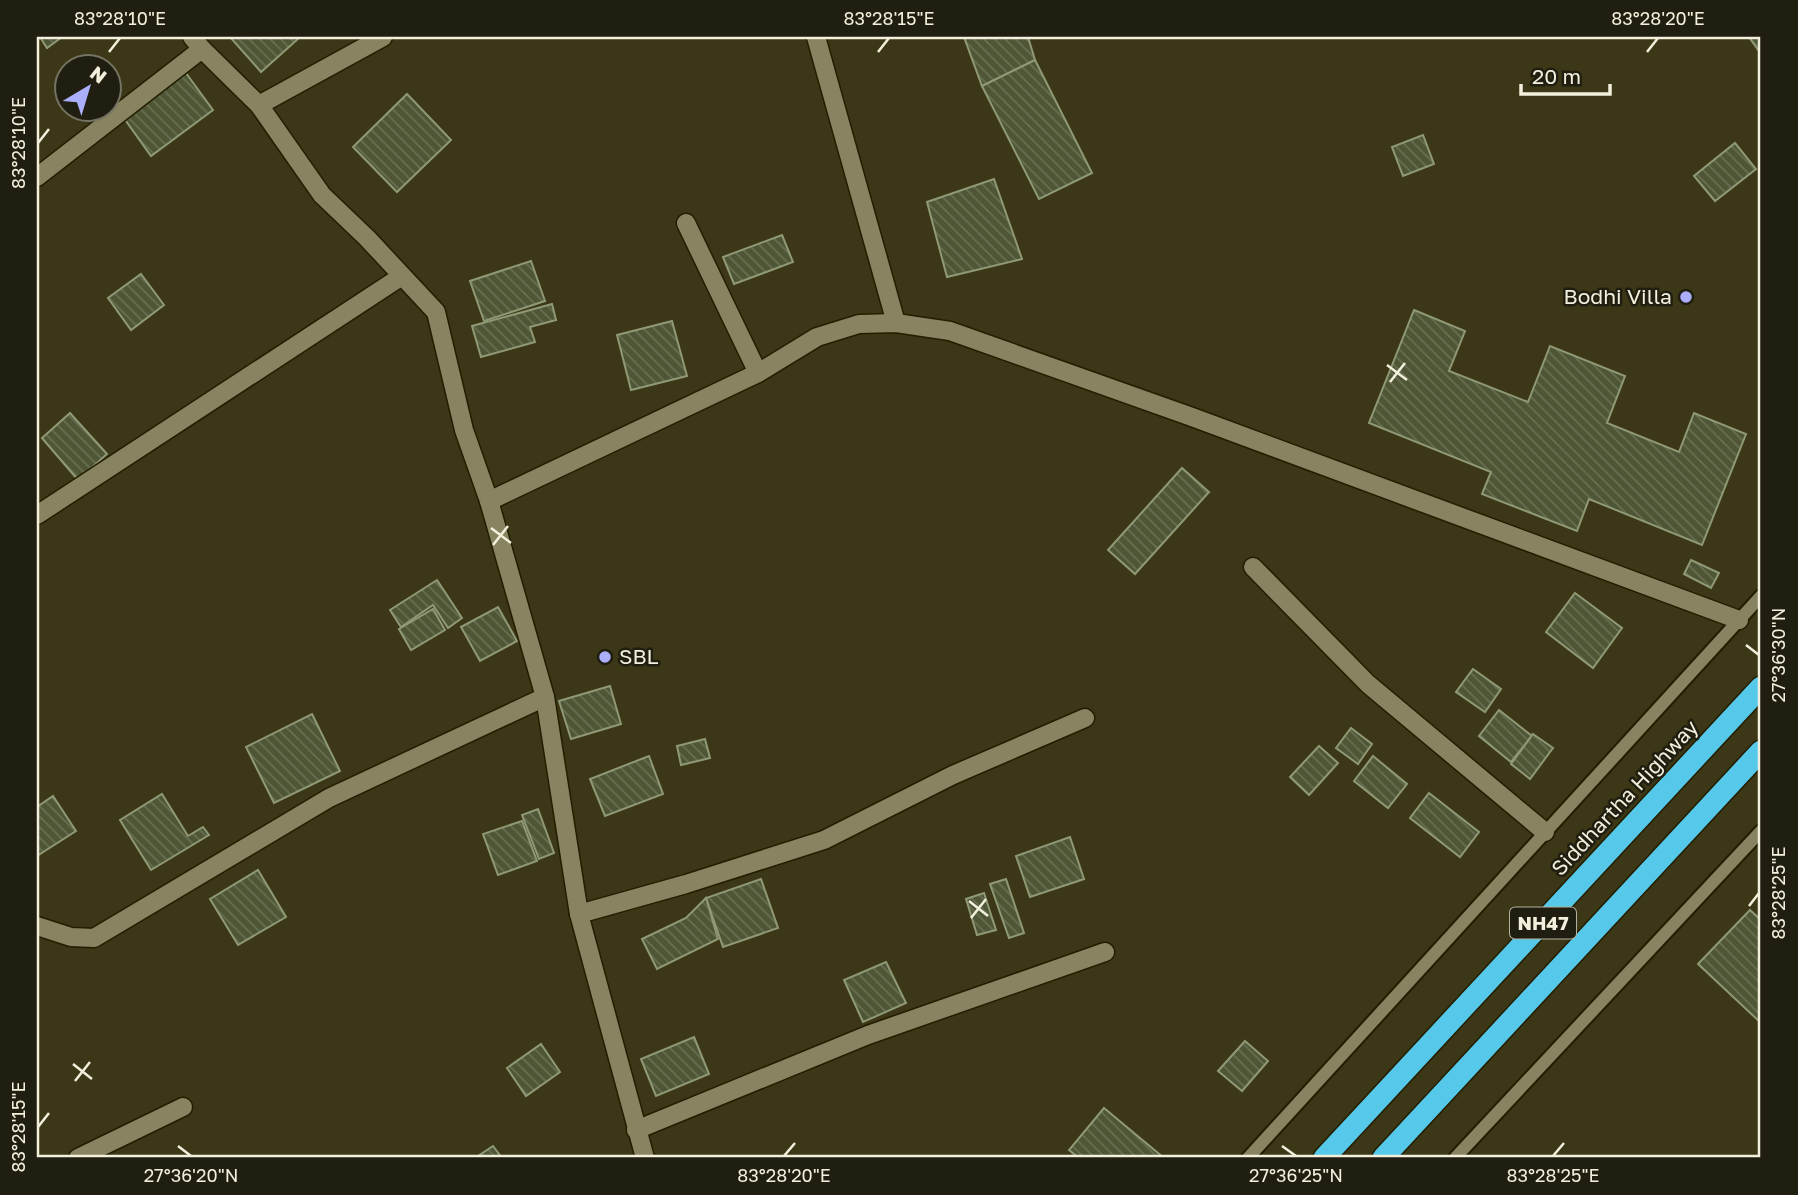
<svg xmlns="http://www.w3.org/2000/svg" width="1798" height="1195" font-family="'Golos Text',sans-serif">
	<style>
		.building { fill: url(#building-back-hatch); stroke: #8f9976; stroke-width: 2 }
		.lines { fill: none; stroke-linecap: round; stroke-linejoin: round }
		.lane-casing { stroke: #231e00; stroke-width: 16 }
		.street-casing { stroke: #231e00; stroke-width: 21 }
		.highway-casing { stroke: #231e00; stroke-width: 24 }
		.lane { stroke: #888360; stroke-width: 12 }
		.street { stroke: #888360; stroke-width: 18 }
		.highway { stroke: #56c8ea; stroke-width: 21 }
		.ticks { fill: none; stroke: #f2f0dc; stroke-width: 2.5 }
		.poi-dot { fill: #abaffb; stroke: #201e10; stroke-width: 2.5 }
		.labels { text-anchor: middle; stroke-width: 5; stroke-linejoin: round; paint-order: stroke }
		.shield { fill: #201e10; stroke: #b3b19f; stroke-width: 2 }
		.shield-label { font-size: 19px; font-weight: bold; fill: #f2f0dc }
		.poi-label { font-size: 21px; fill: #f2f0dc; stroke: #201e10; text-anchor: end }
		.street-label { font-size: 21px; fill: #f2f0dc; stroke: #201e10 }
		.neatline { fill: none; stroke: #f2f0dc; stroke-width: 2.5 }
		.ticks-label { font-size: 18px; text-anchor: middle; fill: #f2f0dc }
	</style>
	<defs>
		<pattern id="building-back-hatch" width="6" height="6" patternUnits="userSpaceOnUse" patternTransform="scale(1.75)"><rect width="6" height="6" fill="#4e5636"/><path d="M-1 5l2 2M0 0l6 6M5-1l2 2" fill="none" stroke="#686f52"/></pattern>
	</defs>
	<rect width="100%" height="100%" fill="#3c3716"/>
	<g class="building">
		<polygon points="40,37 62,37 47,48"/>
		<polygon points="230,37 298,37 299,38 261,72"/>
		<polygon points="964,37 1028,37 1035,60 982,86"/>
		<polygon points="1749,37 1761,37 1761,54"/>
		<polygon points="1035,60 1092,173 1039,199 982,86"/>
		<polygon points="183,69 213,110 151,156 121,114"/>
		<polygon points="407,94 451,140 397,192 353,147"/>
		<polygon points="1423,135 1434,164 1403,176 1392,147"/>
		<polygon points="1735,143 1756,169 1715,201 1694,176"/>
		<polygon points="994,179 1022,259 947,277 927,202"/>
		<polygon points="782,235 793,262 734,284 723,257"/>
		<polygon points="531,261 545,301 484,321 470,281"/>
		<polygon points="141,274 164,305 131,330 108,298"/>
		<polygon points="552,304 556,320 530,327 535,342 481,357 472,326"/>
		<polygon points="1414,310 1465,331 1449,371 1528,402 1550,346 1625,376 1607,423 1679,452 1694,413 1746,434 1702,545 1589,499 1577,531 1482,494 1491,472 1369,423"/>
		<polygon points="672,321 687,376 631,390 617,335"/>
		<polygon points="70,413 107,454 78,480 42,438"/>
		<polygon points="1182,468 1209,492 1135,574 1108,550"/>
		<polygon points="1691,560 1719,573 1711,588 1684,574"/>
		<polygon points="437,580 462,618 448,628 433,605 401,627 390,610"/>
		<polygon points="1575,593 1622,628 1593,668 1546,632"/>
		<polygon points="498,607 517,641 480,661 461,627"/>
		<polygon points="433,609 445,630 411,650 399,629"/>
		<polygon points="1473,669 1501,689 1485,712 1456,692"/>
		<polygon points="610,686 621,724 571,739 559,701"/>
		<polygon points="1499,710 1532,736 1511,762 1479,736"/>
		<polygon points="312,714 340,771 274,803 246,747"/>
		<polygon points="1351,728 1372,744 1358,764 1336,748"/>
		<polygon points="1533,734 1553,748 1530,779 1511,764"/>
		<polygon points="705,739 710,758 681,765 677,746"/>
		<polygon points="1319,746 1338,763 1309,795 1290,777"/>
		<polygon points="649,756 663,794 605,816 590,779"/>
		<polygon points="1373,756 1407,784 1388,808 1354,781"/>
		<polygon points="1429,793 1479,832 1460,857 1410,818"/>
		<polygon points="162,794 188,836 203,827 209,835 151,870 120,820"/>
		<polygon points="53,796 76,831 37,856 37,807"/>
		<polygon points="538,809 554,853 539,859 522,815"/>
		<polygon points="522,821 537,861 498,875 483,834"/>
		<polygon points="1070,837 1084,879 1030,897 1016,856"/>
		<polygon points="258,870 286,917 238,945 210,899"/>
		<polygon points="761,879 778,928 723,947 706,898"/>
		<polygon points="1006,879 1024,933 1009,938 990,884"/>
		<polygon points="984,893 996,930 977,935 966,899"/>
		<polygon points="706,898 718,939 657,969 642,939 686,918"/>
		<polygon points="1750,910 1761,920 1761,1023 1698,964"/>
		<polygon points="886,962 906,1003 863,1022 844,980"/>
		<polygon points="694,1037 709,1074 656,1096 641,1059"/>
		<polygon points="1245,1041 1268,1061 1242,1091 1218,1071"/>
		<polygon points="541,1044 560,1072 526,1096 507,1068"/>
		<polygon points="1104,1108 1164,1158 1079,1158 1069,1150"/>
		<polygon points="493,1146 502,1158 475,1158"/>
	</g>
	<g class="lines">
		<g class="lane-casing">
			<g id="lane">
				<polyline points="1248,1158 1761,596"/>
				<polyline points="1455,1158 1761,831"/>
			</g>
		</g>
		<g class="street-casing">
			<g id="street">
				<polyline points="192,37 202,49 259,105 322,195 367,238 436,312 464,430 489,501 545,697 579,914 645,1158"/>
				<polyline points="816,37 896,323"/>
				<polyline points="259,105 383,37"/>
				<polyline points="37,177 202,49"/>
				<polyline points="686,223 758,373"/>
				<polyline points="489,501 758,373 817,337 859,324 896,323 950,331 1192,417 1739,620"/>
				<polyline points="37,515 402,276"/>
				<polyline points="1253,567 1368,684 1545,832"/>
				<polyline points="579,914 686,884 824,840 953,775 1085,718"/>
				<polyline points="37,926 71,937 94,938 329,798 545,697"/>
				<polyline points="636,1130 868,1035 1105,952"/>
				<polyline points="78,1158 183,1107"/>
			</g>
		</g>
		<g class="highway-casing">
			<g id="highway">
				<polyline points="1324,1158 1761,687"/>
				<polyline points="1383,1158 1761,751"/>
			</g>
		</g>
		<use href="#lane" class="lane"/>
		<use href="#street" class="street"/>
		<use href="#highway" class="highway"/>
	</g>
	<path class="ticks" d="M109,52L120,38M878,52L889,38M1647,52L1658,38M38,143L49,129M1387,365L1407,380M1390,382L1405,363M491,528L511,543M493,545L508,526M1746,645L1759,655M969,901L988,916M1749,906L1759,893M971,918L986,899M73,1064L92,1079M75,1081L90,1062M38,1127L49,1113M178,1146L191,1156M1282,1146L1296,1156M784,1156L795,1143M1553,1156L1564,1143"/>
	<g class="poi-dot">
		<circle cx="1686" cy="297" r="7"/>
		<circle cx="605" cy="657" r="7"/>
	</g>
	<g class="labels">
		<rect class="shield" x="1510" y="907.5" width="66" height="31" rx="5"/>
		<g class="shield-label">
			<text x="1543" y="930">NH47</text>
		</g>
		<g class="poi-label">
			<text x="1672" y="304">Bodhi Villa</text>
			<text x="619" y="664" text-anchor="start">SBL</text>
		</g>
		<g class="street-label">
			<text transform="translate(1625 798) rotate(-47)" y="7">Siddhartha Highway</text>
		</g>
	</g>
	<rect width="1798" height="1195" fill="none" stroke="#201e10" stroke-width="77"/>
	<g transform="translate(88 88) rotate(38)"><circle r="33" fill="#201e10" stroke="#747262" stroke-width="2"/>
	<path d="M0-5L12 26L0 18L-12 26Z" fill="#abaffb"/>
	<text y="-10" font-size="19" font-weight="bold" text-anchor="middle" fill="#f2f0dc">N</text>
	</g>
	<path d="M1521 84v10h89v-10" fill="none" stroke="#f2f0dc" stroke-width="3.5"/>
	<text x="1532" y="84" font-size="21" fill="#f2f0dc" stroke="#201e10" stroke-width="5" paint-order="stroke">20 m</text>
	<rect x="38" y="38" width="1721" height="1118" class="neatline"/>
	<g class="ticks-label">
		<text x="120" y="25">83°28'10"E</text>
		<text x="889" y="25">83°28'15"E</text>
		<text x="1658" y="25">83°28'20"E</text>
		<text transform="translate(19 143) rotate(-90)" y="6">83°28'10"E</text>
		<text transform="translate(1779 655) rotate(-90)" y="6">27°36'30"N</text>
		<text transform="translate(1779 893) rotate(-90)" y="6">83°28'25"E</text>
		<text transform="translate(19 1127) rotate(-90)" y="6">83°28'15"E</text>
		<text x="191" y="1182">27°36'20"N</text>
		<text x="784" y="1182">83°28'20"E</text>
		<text x="1296" y="1182">27°36'25"N</text>
		<text x="1553" y="1182">83°28'25"E</text>
	</g>
</svg>
